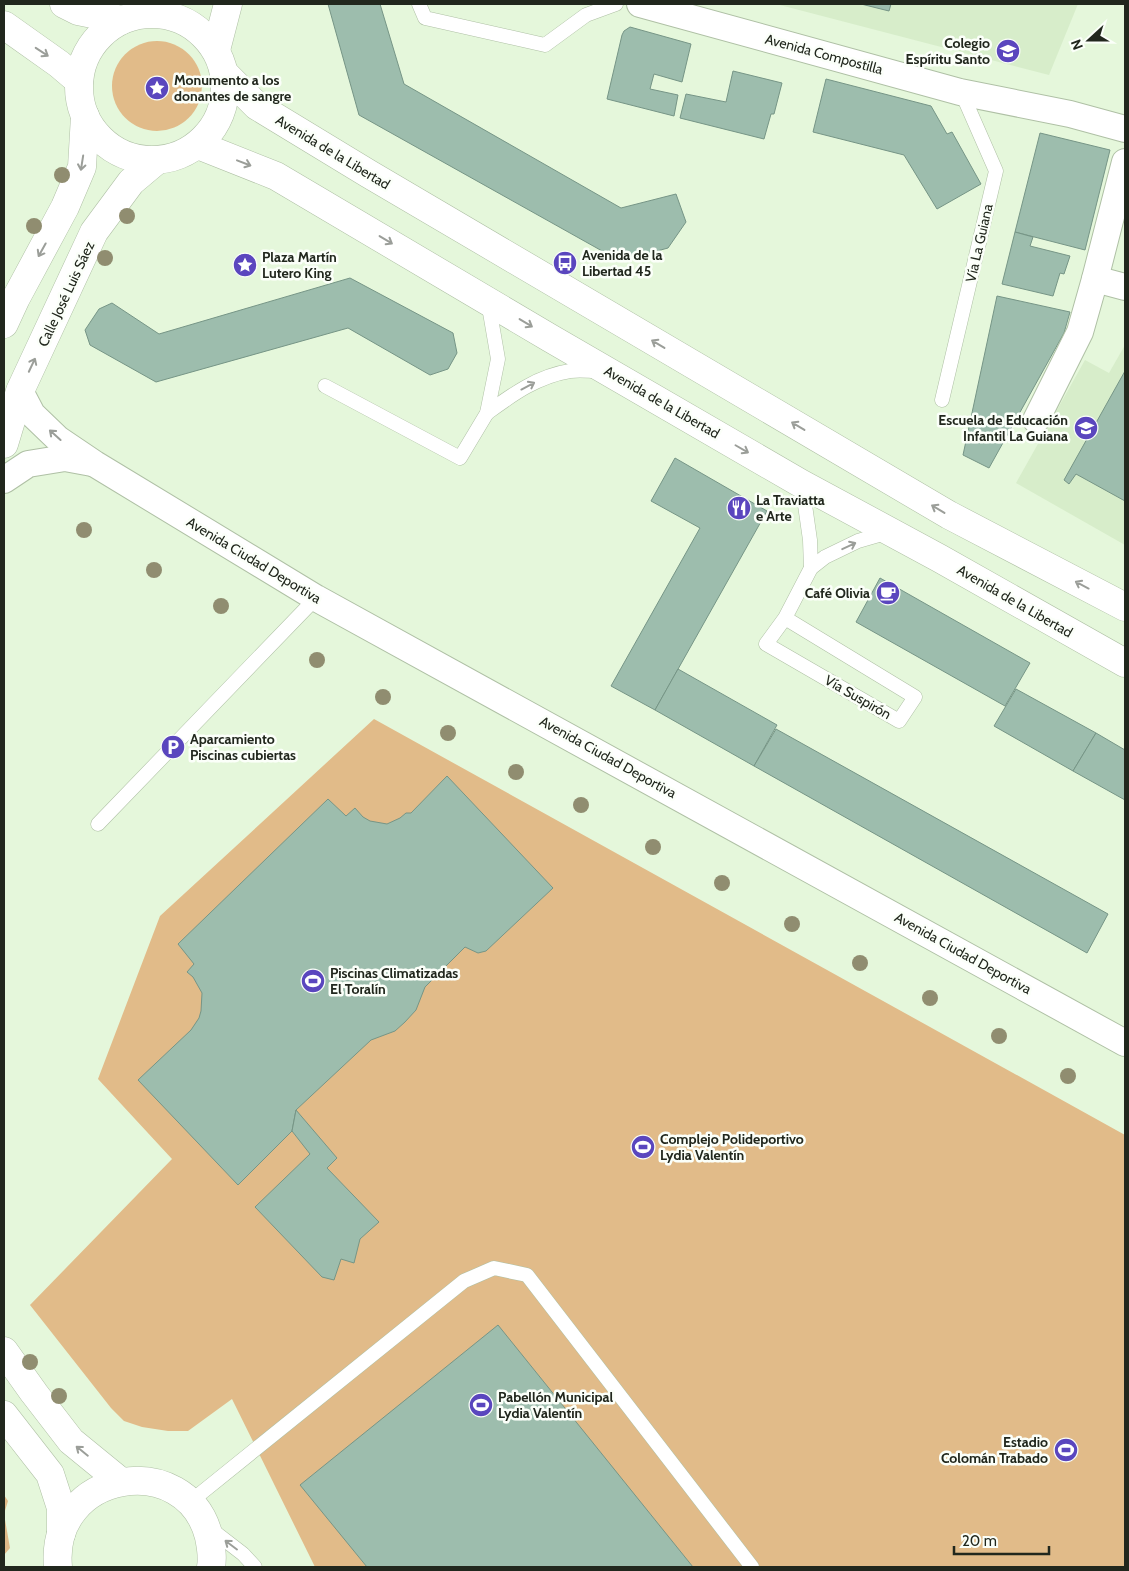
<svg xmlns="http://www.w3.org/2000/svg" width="1129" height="1571" font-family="Cabin,sans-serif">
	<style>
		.built { fill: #d7edca }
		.green { fill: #e1bb89 }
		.building { fill: #9dbdad; stroke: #769586 }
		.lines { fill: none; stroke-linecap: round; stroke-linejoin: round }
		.lane-casing { stroke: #afc0a5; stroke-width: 15 }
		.street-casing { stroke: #afc0a5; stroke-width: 28 }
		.secondary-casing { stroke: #afc0a5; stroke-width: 29 }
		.lane { stroke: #fff; stroke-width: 14 }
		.street { stroke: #fff; stroke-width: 26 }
		.secondary { stroke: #fff; stroke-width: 28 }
		.tree { fill: #908d70 }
		.oneway { stroke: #9b9e99 }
		.labels { text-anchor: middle; stroke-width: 5; stroke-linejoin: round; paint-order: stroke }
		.poi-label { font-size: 14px; font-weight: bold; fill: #21271d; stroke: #fbfff9; text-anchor: start }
		.street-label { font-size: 14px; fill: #21271d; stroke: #fbfff9 }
	</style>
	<rect width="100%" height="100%" fill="#e5f7db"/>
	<g class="built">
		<polygon points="776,4 1078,4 1049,75"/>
		<polygon points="1125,345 1125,545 1016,483 1085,360 1109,373"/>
	</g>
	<g class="green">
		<circle cx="157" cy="86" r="45"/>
		<polygon points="374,719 1125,1135 1125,1567 315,1567 232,1399 188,1431 168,1431 142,1427 124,1421 111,1408 30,1305 172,1159 98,1079 160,916"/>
		<polygon points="4,1495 8,1501 4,1514 10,1548 4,1555"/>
	</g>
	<g class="building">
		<polygon points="328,4 380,4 404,84 621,208 676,194 686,222 668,248 620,261 359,115"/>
		<polygon points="861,4 891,4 889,11"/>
		<polygon points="630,27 691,44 682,82 654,74 650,89 678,95 674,116 607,99 622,35 624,31"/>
		<polygon points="733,71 782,83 774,114 771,114 764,139 680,118 686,94 726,102"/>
		<polygon points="826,79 931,106 947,134 952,132 981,184 937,209 904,155 813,132"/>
		<polygon points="1040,133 1110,150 1085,250 1015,232"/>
		<polygon points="1015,232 1033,237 1030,246 1070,256 1064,274 1060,273 1053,296 1002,284"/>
		<polygon points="350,278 453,333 457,353 448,369 430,375 348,328 156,382 90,345 85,330 99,309 112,303 159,334"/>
		<polygon points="997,296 1070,312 1064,333 989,468 963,455"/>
		<polygon points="1125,371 1125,501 1076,474 1069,484 1064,480"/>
		<polygon points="675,458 767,511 655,710 611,686 700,528 651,501"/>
		<polygon points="880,578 1030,663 1005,706 856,622"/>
		<polygon points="678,669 777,725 754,766 655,710"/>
		<polygon points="1016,689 1096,733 1073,771 994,726"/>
		<polygon points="776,729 1108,914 1087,953 754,766"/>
		<polygon points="1096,733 1125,750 1125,800 1073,771"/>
		<polygon points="447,776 553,888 486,951 478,953 465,947 425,987 416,1010 405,1022 395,1031 371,1040 296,1110 292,1131 238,1185 138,1080 191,1030 199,1018 201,1011 202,993 193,977 187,972 194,964 178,944 328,799 346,816 355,808 363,817 370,821 387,824 400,818 406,813 411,813"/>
		<polygon points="296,1110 337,1158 327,1168 379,1222 360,1239 354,1263 341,1259 334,1280 322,1277 255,1207 310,1154 292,1131"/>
		<polygon points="498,1325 693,1567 367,1567 300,1485"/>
	</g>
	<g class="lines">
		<g class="lane-casing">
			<g id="lane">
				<polyline points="419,4 425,18 545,45 586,15 616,4"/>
				<polyline points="325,386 460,458 487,413 498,359 488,301"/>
				<polyline points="942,400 996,171 964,98 960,92"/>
				<path d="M487,413C513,394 538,376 570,371C579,370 589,371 598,371"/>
				<polyline points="802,484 810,540 811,568"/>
				<polyline points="785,618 915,697 899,721 766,644 785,618 811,568 825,557 858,541 889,532"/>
				<polyline points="98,824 316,598"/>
				<polyline points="190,1502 464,1281 494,1268 527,1275 752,1567"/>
				<polyline points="208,1527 243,1554 255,1567"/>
			</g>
		</g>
		<g class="street-casing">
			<g id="street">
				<polyline points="640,4 960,92 1070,114 1125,129"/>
				<polyline points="1095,279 1125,287"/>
				<polyline points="20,391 32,414 58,439 95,464 316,598 1125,1043"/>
				<polyline points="1036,420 1080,332 1095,279 1125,162"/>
				<polyline points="4,480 28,464 65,458 92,463"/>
			</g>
		</g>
		<g class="secondary-casing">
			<g id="secondary">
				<polyline points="64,4 78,11 122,20"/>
				<circle cx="152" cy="87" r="73"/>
				<polyline points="4,25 59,64 79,81"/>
				<polyline points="216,50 228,4"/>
				<polyline points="225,74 257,106 369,174 949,515 1125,607"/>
				<polyline points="198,145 276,176 550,338 802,484 939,558 1125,663"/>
				<polyline points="4,324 16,298 65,207 82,167 85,116"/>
				<polyline points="4,444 20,391 94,232 131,182 156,161"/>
				<polyline points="4,1351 34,1393 71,1441 120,1481"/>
				<polyline points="4,1415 50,1474 61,1508 61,1534"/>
				<path d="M58,1567C49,1470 187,1448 209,1537C211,1548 213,1556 211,1567"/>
			</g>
		</g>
		<use href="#lane" class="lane"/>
		<use href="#street" class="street"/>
		<use href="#secondary" class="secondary"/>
	</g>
	<g class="tree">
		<circle cx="62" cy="175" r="8"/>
		<circle cx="127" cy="216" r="8"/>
		<circle cx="34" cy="226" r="8"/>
		<circle cx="105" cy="258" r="8"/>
		<circle cx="84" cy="530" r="8"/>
		<circle cx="154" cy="570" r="8"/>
		<circle cx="221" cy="606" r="8"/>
		<circle cx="317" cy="660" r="8"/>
		<circle cx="383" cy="697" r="8"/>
		<circle cx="448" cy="733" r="8"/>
		<circle cx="516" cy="772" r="8"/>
		<circle cx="581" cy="805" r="8"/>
		<circle cx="653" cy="847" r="8"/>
		<circle cx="722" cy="883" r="8"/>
		<circle cx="792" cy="924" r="8"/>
		<circle cx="860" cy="963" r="8"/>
		<circle cx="930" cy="998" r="8"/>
		<circle cx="999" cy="1036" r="8"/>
		<circle cx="1068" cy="1076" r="8"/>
		<circle cx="30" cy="1362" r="8"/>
		<circle cx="59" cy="1396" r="8"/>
	</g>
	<defs><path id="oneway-shaft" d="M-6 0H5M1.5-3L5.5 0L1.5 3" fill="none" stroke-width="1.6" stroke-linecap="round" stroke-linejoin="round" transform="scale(1.25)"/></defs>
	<g class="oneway">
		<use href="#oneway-shaft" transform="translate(42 52) rotate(33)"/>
		<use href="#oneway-shaft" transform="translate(82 163) rotate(99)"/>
		<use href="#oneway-shaft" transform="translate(244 163) rotate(21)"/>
		<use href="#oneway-shaft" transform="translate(386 240) rotate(31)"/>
		<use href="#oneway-shaft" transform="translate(42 250) rotate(119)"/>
		<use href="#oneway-shaft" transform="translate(526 323) rotate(31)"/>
		<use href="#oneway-shaft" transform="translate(658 344) rotate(-149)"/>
		<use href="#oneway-shaft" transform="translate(32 365) rotate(-65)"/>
		<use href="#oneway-shaft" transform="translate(528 386) rotate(-28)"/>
		<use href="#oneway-shaft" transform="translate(798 426) rotate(-149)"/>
		<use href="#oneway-shaft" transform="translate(55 435) rotate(-138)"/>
		<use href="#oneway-shaft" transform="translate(742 449) rotate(30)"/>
		<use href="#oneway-shaft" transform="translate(938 509) rotate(-149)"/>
		<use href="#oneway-shaft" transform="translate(849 546) rotate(-25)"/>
		<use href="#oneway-shaft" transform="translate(1082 585) rotate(-152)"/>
		<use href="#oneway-shaft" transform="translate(82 1451) rotate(-141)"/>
		<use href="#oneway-shaft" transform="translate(231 1545) rotate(-143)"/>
	</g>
	<defs>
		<g id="school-disc" transform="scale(1.25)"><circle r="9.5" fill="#5a46be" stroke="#fbfff9"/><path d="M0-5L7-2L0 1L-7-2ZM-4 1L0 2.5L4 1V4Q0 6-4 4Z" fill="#fff"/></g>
		<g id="sight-disc" transform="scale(1.25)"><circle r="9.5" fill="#5a46be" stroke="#fbfff9"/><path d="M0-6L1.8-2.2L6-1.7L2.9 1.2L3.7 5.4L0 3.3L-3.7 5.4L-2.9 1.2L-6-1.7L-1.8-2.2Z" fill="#fff"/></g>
		<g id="bus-disc" transform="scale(1.25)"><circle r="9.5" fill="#5a46be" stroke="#fbfff9"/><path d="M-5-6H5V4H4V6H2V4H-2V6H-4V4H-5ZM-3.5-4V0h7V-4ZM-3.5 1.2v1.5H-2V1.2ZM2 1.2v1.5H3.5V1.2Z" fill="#fff"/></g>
		<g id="restaurant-disc" transform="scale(1.25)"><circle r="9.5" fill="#5a46be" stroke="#fbfff9"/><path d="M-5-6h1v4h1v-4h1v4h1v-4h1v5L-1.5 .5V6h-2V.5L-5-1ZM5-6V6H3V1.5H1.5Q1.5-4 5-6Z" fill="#fff"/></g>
		<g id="cafe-disc" transform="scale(1.25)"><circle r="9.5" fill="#5a46be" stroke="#fbfff9"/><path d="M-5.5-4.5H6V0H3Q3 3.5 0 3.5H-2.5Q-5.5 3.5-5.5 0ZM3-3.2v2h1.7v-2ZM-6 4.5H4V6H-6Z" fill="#fff"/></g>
		<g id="parking-disc" transform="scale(1.25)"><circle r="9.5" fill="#5a46be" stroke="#fbfff9"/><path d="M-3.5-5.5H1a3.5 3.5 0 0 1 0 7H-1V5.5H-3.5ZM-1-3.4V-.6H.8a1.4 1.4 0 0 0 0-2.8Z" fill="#fff"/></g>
		<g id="stadium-disc" transform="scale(1.25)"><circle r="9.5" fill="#5a46be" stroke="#fbfff9"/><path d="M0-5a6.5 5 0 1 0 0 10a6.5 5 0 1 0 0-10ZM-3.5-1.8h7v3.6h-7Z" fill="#fff"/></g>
	</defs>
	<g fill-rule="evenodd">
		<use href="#school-disc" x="1008" y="51"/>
		<use href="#sight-disc" x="157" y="88"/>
		<use href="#bus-disc" x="565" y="263"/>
		<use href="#sight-disc" x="245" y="265"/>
		<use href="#school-disc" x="1086" y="428"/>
		<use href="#restaurant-disc" x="739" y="508"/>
		<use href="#cafe-disc" x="888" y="593"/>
		<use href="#parking-disc" x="173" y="747"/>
		<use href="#stadium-disc" x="313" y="981"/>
		<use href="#stadium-disc" x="643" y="1147"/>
		<use href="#stadium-disc" x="481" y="1405"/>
		<use href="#stadium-disc" x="1066" y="1450"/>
	</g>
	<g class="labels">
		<g class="poi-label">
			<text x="990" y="48" text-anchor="end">Colegio<tspan x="990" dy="16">Espíritu Santo</tspan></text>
			<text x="174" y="85">Monumento a los<tspan x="174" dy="16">donantes de sangre</tspan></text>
			<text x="582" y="260">Avenida de la<tspan x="582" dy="16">Libertad 45</tspan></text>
			<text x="262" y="262">Plaza Martín<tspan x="262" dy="16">Lutero King</tspan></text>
			<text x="1068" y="425" text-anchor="end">Escuela de Educación<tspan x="1068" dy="16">Infantil La Guiana</tspan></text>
			<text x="756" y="505">La Traviatta<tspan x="756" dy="16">e Arte</tspan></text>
			<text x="870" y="598" text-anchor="end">Café Olivia</text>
			<text x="190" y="744">Aparcamiento<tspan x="190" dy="16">Piscinas cubiertas</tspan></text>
			<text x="330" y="978">Piscinas Climatizadas<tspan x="330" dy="16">El Toralín</tspan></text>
			<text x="660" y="1144">Complejo Polideportivo<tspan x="660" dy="16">Lydia Valentín</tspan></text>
			<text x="498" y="1402">Pabellón Municipal<tspan x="498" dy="16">Lydia Valentín</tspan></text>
			<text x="1048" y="1447" text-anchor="end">Estadio<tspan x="1048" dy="16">Colomán Trabado</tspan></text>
		</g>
		<g class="street-label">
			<text transform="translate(824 54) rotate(15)" y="5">Avenida Compostilla</text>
			<text transform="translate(333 152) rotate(31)" y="5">Avenida de la Libertad</text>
			<text transform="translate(979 243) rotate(-77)" y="5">Vía La Guiana</text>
			<text transform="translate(66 294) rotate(-65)" y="5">Calle José Luis Sáez</text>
			<text transform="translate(662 402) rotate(30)" y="5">Avenida de la Libertad</text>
			<text transform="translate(254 560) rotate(31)" y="5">Avenida Ciudad Deportiva</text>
			<text transform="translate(1015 601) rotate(30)" y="5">Avenida de la Libertad</text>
			<text transform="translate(858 697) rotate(30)" y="5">Vía Suspirón</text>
			<text transform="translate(608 757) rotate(29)" y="5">Avenida Ciudad Deportiva</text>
			<text transform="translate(963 953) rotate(29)" y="5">Avenida Ciudad Deportiva</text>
		</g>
	</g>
	<rect width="1129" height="1571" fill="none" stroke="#21271d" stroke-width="10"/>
	<g transform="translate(1089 40) rotate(249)" stroke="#fbfff9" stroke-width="4" paint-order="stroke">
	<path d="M0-4L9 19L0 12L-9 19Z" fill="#21271d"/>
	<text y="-8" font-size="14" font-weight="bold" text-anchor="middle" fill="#21271d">N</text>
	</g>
	<path d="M954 1546v8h95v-8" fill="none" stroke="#21271d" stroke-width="2.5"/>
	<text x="962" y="1546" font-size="15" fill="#21271d" stroke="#fbfff9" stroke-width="4" paint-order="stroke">20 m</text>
</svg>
